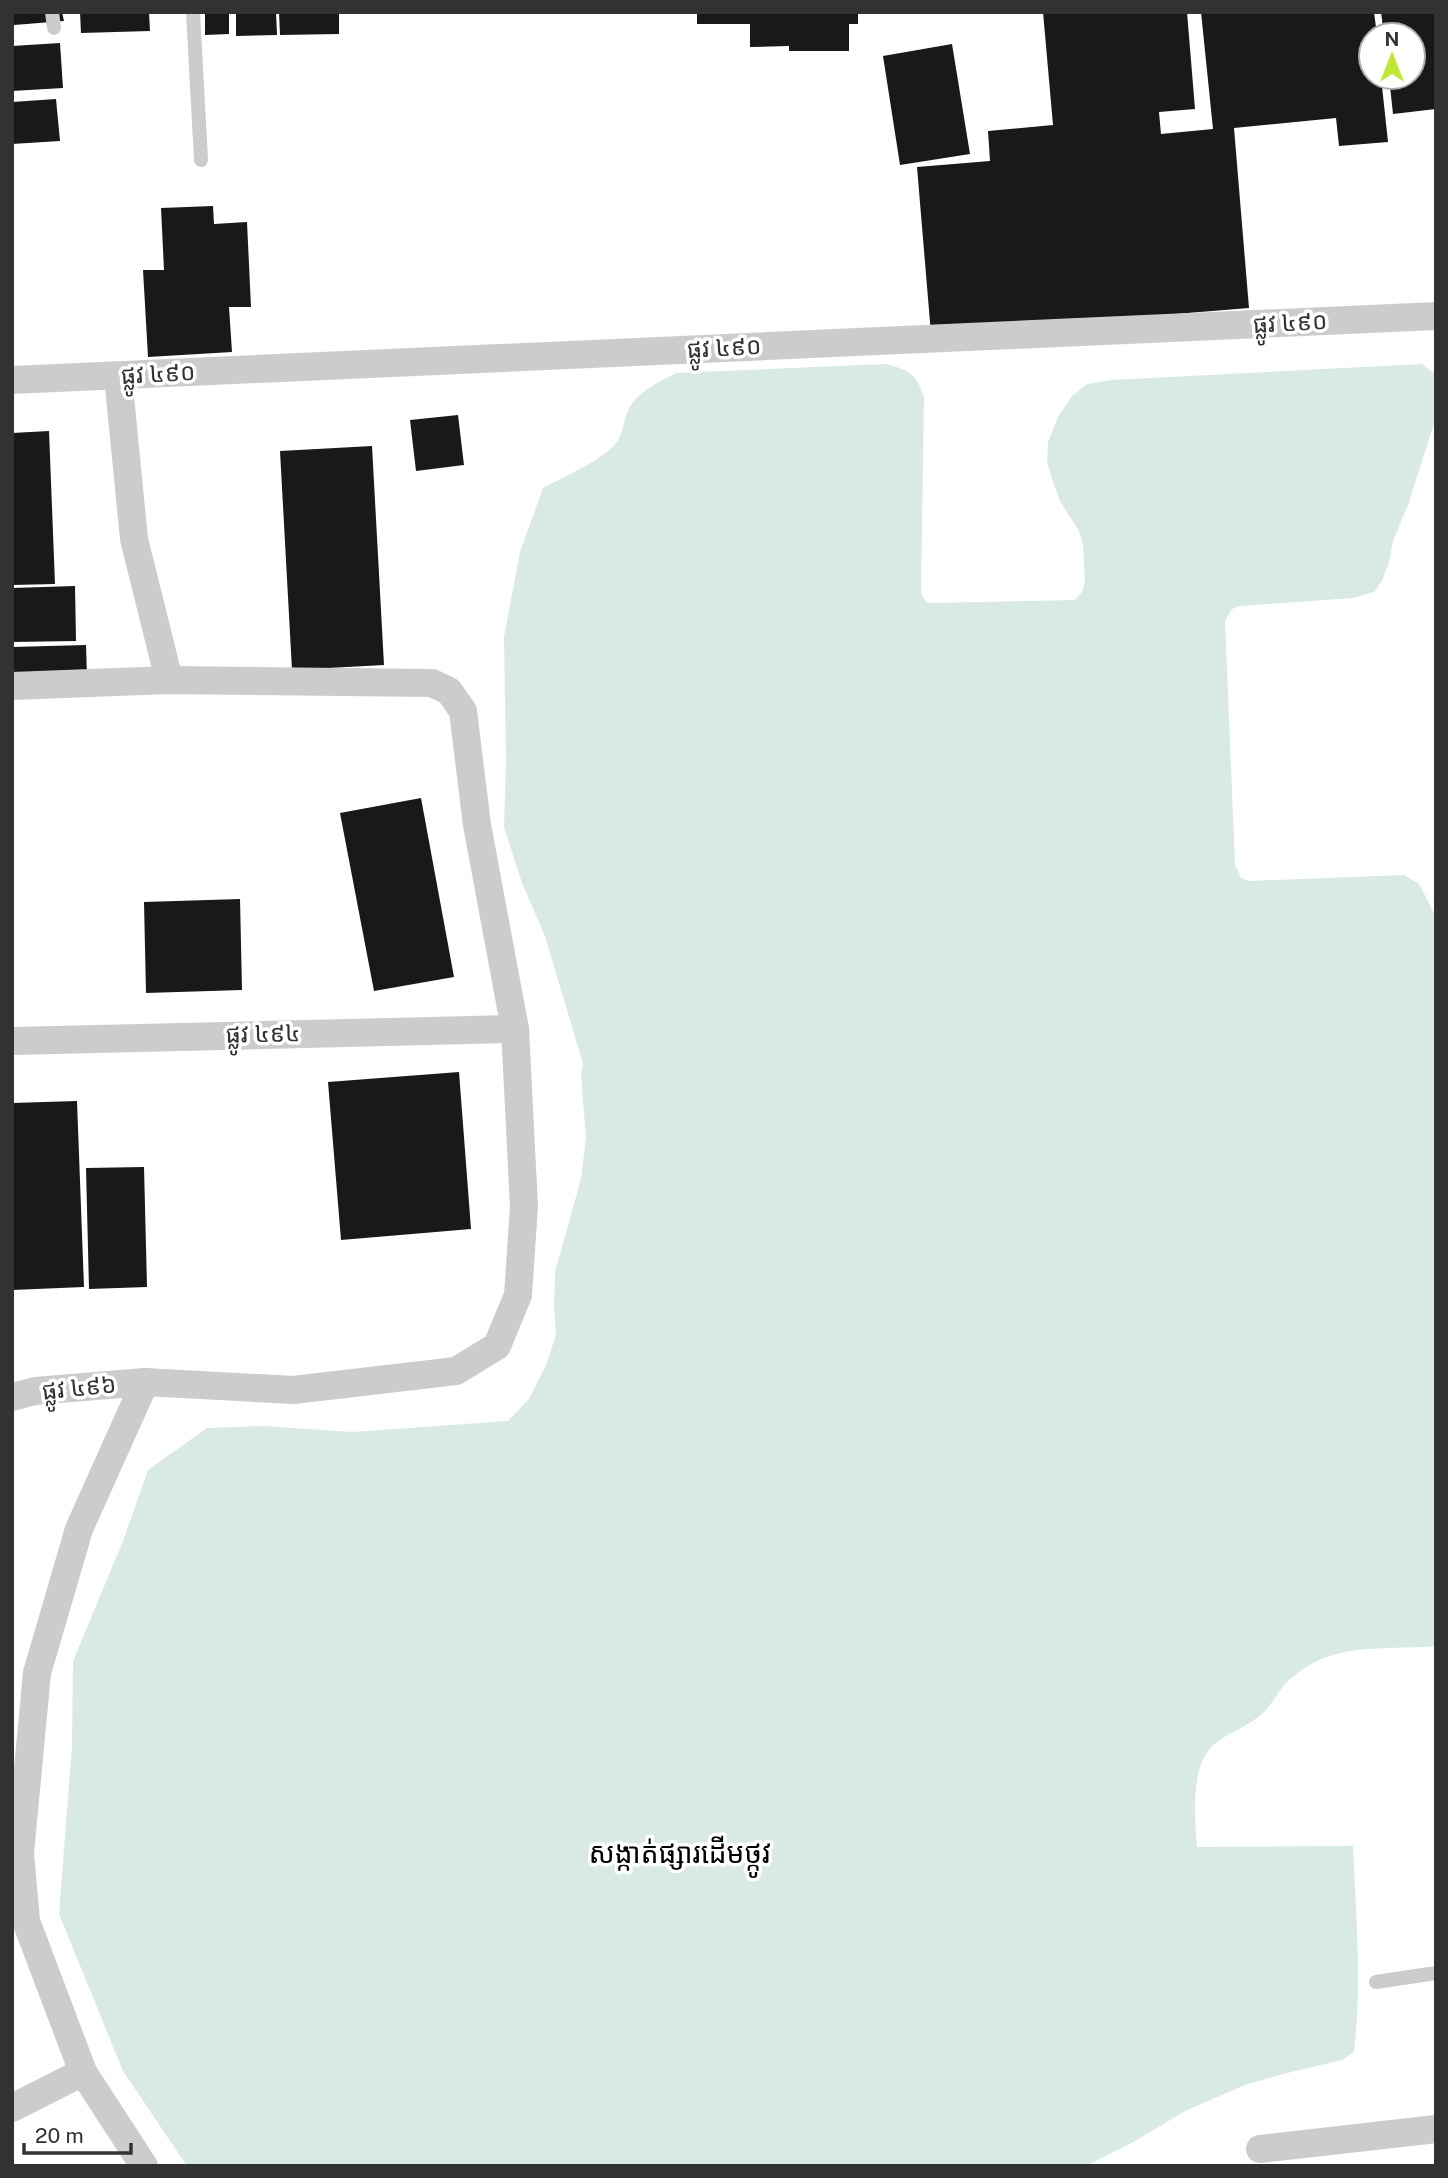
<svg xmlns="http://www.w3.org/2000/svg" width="1448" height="2178" font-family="'Public Sans','Noto Sans Khmer',sans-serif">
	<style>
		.green { fill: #d9e9e6 }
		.building { fill: #191919 }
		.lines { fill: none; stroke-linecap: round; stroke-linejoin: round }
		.lane { stroke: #ccc; stroke-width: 14 }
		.street { stroke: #ccc; stroke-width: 28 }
		.labels { text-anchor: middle; stroke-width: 7; stroke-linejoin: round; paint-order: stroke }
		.street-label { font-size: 24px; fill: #323232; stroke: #fff }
		.quarter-label { font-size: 28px; fill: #000; stroke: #fff }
	</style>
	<rect width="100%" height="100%" fill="#fff"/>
	<path class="green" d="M887,364C911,372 915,372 924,397L921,593L926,602L931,603L1075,600L1082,592L1085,583L1083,544L1079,531L1060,501L1053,482L1047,462L1048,442L1058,417L1072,396L1087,384L1111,380L1422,364L1436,375V417L1409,502L1393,541L1389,562L1382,581L1374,592L1353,598L1240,606L1232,609L1225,621L1235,865L1241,878L1249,881L1404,875L1419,884L1436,917V1646C1381,1651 1333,1640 1289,1680C1277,1691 1272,1707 1258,1717C1246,1727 1230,1732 1217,1742C1189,1762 1195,1817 1197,1847L1353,1846C1356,1917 1362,1982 1354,2052L1342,2060L1283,2074L1245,2085L1185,2111L1135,2141L1086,2166H187L123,2071L59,1914L72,1746L73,1661L123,1541L148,1470L207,1428L263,1426L352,1432L508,1421L529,1399L546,1365L556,1335L554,1307L555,1272L581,1179L586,1137L581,1075L583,1064L545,936L522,883L504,827L506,761L504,637L520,552L543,488C563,477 603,460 616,443C623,435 623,422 627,413C635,392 658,383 676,373Z"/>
	<g class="building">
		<polygon points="13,12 62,12 64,21 14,25"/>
		<polygon points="80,12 149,12 150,31 81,33"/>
		<polygon points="205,12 229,12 229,34 205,35"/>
		<polygon points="236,12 276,12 277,35 236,36"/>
		<polygon points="279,12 339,12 339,34 280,35"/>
		<polygon points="697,12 858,12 858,24 849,24 849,51 789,51 789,46 750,47 750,24 697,24"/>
		<polygon points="1043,12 1187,12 1195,109 1159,112 1161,134 1213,129 1201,12 1374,12 1377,35 1371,35 1371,77 1381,77 1388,142 1339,146 1336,118 1234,128 1249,308 931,334 917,167 990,161 988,131 1053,125"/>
		<polygon points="1381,12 1436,12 1436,109 1393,114 1389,77 1413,77 1413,35 1384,35"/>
		<polygon points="60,43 63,88 12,91 12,46"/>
		<polygon points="952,44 970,154 900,165 883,56"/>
		<polygon points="56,99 60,141 12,144 12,102"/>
		<polygon points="213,206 214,224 247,222 251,307 229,307 232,352 148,357 143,270 164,270 161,208"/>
		<polygon points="458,415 464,465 416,471 410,420"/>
		<polygon points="49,431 55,584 12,585 12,433"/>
		<polygon points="372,446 384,665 292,670 280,451"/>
		<polygon points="75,586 76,641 12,642 12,588"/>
		<polygon points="86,645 87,676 12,678 12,647"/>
		<polygon points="421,798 454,977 374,991 340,813"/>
		<polygon points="240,899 242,990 146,993 144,902"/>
		<polygon points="459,1072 471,1229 341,1240 328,1082"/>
		<polygon points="77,1101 84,1287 12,1290 12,1103"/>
		<polygon points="144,1167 147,1287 89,1289 86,1168"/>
	</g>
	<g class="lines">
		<g class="lane">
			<polyline points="52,12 54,28"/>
			<polyline points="193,12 201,160"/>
			<polyline points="1376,1982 1436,1973"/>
		</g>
		<g class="street">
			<polyline points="118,376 134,539 169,680"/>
			<polyline points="12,380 1436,316"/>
			<polyline points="12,686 169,680 432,683 449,691 463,711 477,825 515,1029 524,1206 518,1295 497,1346 456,1371 293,1390 145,1382 35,1391 12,1397"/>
			<polyline points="12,1041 515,1029"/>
			<polyline points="12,2108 83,2072"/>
			<polyline points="1260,2149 1436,2129"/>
			<polyline points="144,2166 83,2072 26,1921 20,1853 37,1673 79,1529 145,1382"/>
		</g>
	</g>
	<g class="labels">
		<g class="street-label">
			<text transform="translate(1290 323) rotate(-3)" y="8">ផ្លូវ ៤៩០</text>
			<text transform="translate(724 348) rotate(-3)" y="8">ផ្លូវ ៤៩០</text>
			<text transform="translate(158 374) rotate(-3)" y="8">ផ្លូវ ៤៩០</text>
			<text transform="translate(263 1034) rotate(-1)" y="8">ផ្លូវ ៤៩៤</text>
			<text transform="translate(79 1388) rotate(-6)" y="8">ផ្លូវ ៤៩៦</text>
		</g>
		<g class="quarter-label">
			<text x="680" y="1863">សង្កាត់ផ្សារដើមថ្កូវ</text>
		</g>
	</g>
	<rect width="1448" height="2178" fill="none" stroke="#323232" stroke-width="28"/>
	<g transform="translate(1392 56)"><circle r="33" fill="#ffffff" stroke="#adadad" stroke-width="2"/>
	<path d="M0-5L12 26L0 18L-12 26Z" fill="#bee835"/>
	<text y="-10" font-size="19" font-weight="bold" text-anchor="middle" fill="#323232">N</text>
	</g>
	<path d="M24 2143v10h107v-10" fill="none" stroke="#323232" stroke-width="3.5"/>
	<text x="35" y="2143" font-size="21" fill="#323232" stroke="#ffffff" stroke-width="5" paint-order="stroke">20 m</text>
</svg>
